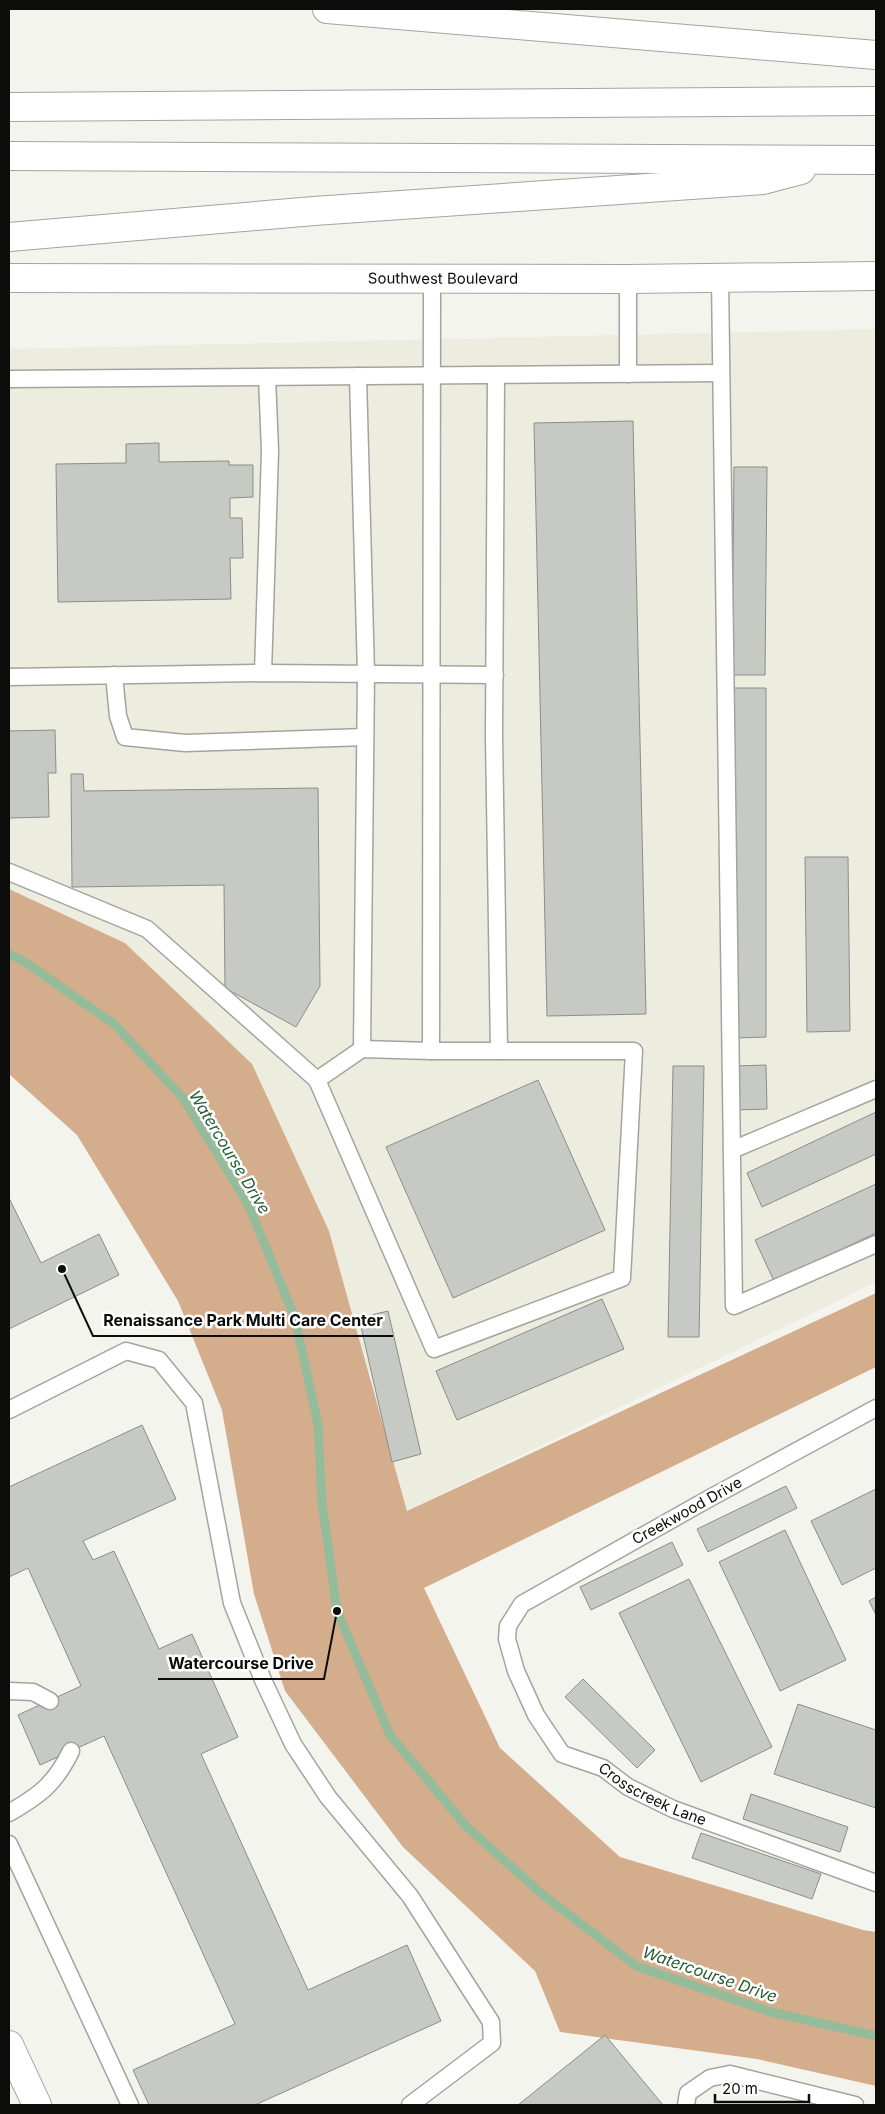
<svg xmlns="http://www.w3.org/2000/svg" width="885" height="2114" font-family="Inter,sans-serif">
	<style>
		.built { fill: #ececdf }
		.forest { fill: #d4ad8c }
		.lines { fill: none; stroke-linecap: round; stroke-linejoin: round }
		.stream { stroke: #94bc9a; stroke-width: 9 }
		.building { fill: #c7c9c4; stroke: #8b8d89 }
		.lane-casing { stroke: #a4a49f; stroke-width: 19 }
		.secondary-casing { stroke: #a4a49f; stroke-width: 30 }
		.highway-casing { stroke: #a4a49f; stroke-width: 30 }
		.lane { stroke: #fff; stroke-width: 16 }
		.secondary { stroke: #fff; stroke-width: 28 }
		.highway { stroke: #fff; stroke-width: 28 }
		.labels { text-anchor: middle; stroke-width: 5; stroke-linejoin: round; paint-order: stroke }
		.street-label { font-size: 15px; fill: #0c0c0a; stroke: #fff }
		.water-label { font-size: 16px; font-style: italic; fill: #215b2f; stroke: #fff }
		.leader { fill: none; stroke: #0c0c0a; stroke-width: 2 }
		.callout-dot { fill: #0c0c0a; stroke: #fff; stroke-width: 2 }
		.callout-label { font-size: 16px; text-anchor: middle; font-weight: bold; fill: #0c0c0a; stroke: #fff; stroke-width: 5; stroke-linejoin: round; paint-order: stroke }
	</style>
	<rect width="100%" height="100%" fill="#f4f4ef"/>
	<polygon class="built" points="876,329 876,1282 407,1511 329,1231 125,943 9,889 9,349"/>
	<polygon class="forest" points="9,889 125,943 252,1064 329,1231 407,1511 876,1293 876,1367 424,1588 500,1748 620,1857 863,1930 876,1932 876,2086 757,2059 560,2032 535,1971 403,1847 285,1691 254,1594 222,1410 178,1301 77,1135 9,1074"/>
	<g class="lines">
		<polyline class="stream" points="9,954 25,962 114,1024 183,1098 248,1204 295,1318 318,1425 322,1502 337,1611 390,1735 467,1827 542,1894 636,1966 771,2012 876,2036"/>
	</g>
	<g class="building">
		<polygon points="633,421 646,1014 547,1016 534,423"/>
		<polygon points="159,443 159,462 229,461 229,465 253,465 253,497 230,498 230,518 242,518 243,558 230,558 231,599 58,602 56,464 126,463 126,444"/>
		<polygon points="734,467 767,467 765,675 732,675"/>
		<polygon points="734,688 766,688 766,1037 735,1038"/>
		<polygon points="55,730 56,773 48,773 49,817 9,818 9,731"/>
		<polygon points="71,774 83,774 84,791 318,788 320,986 296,1027 225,988 224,885 72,887"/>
		<polygon points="805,857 848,857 850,1031 807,1032"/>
		<polygon points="766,1065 767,1109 737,1110 736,1066"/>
		<polygon points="673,1066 704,1066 699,1337 668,1337"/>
		<polygon points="538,1080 605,1230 453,1298 386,1147"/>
		<polygon points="876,1112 876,1154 762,1207 747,1173"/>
		<polygon points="876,1184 876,1233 774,1281 755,1240"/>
		<polygon points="9,1198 41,1263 99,1234 119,1275 9,1329"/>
		<polygon points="602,1299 624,1349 457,1420 436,1371"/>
		<polygon points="388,1311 421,1454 392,1462 359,1318"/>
		<polygon points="142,1425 176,1499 83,1541 93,1560 114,1551 159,1649 192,1634 238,1737 201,1754 308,1990 407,1945 441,2021 255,2105 149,2105 133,2070 235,2024 104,1736 40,1765 18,1715 81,1686 28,1568 9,1577 9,1487"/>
		<polygon points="786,1486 797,1508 708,1552 697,1529"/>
		<polygon points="876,1489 876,1568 842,1585 811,1521"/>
		<polygon points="785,1530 846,1660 780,1691 719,1562"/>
		<polygon points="672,1542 683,1565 591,1610 580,1587"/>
		<polygon points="689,1579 772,1747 701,1782 619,1613"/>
		<polygon points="876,1597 876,1615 869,1601"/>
		<polygon points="583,1679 655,1750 637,1768 565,1697"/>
		<polygon points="798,1704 876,1730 876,1808 774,1774"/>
		<polygon points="751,1794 848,1827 840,1852 743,1819"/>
		<polygon points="701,1833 821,1874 812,1899 692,1858"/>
		<polygon points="605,2035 663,2105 518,2105"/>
	</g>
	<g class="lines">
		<g class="lane-casing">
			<g id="lane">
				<polyline points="720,278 734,1306 876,1244"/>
				<polyline points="628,279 628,374"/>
				<polyline points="496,375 494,736 499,1051"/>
				<polyline points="358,376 366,674 362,1049"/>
				<polyline points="9,379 720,373"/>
				<polyline points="263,673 270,451 267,377"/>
				<polyline points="114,675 118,716 125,737 185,743 365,737"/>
				<polyline points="9,677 263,673 495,675"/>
				<polyline points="9,872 147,929 317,1080 434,1349 622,1278 634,1051 431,1051 432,278"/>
				<polyline points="317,1080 362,1049 431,1051"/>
				<polyline points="732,1150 876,1089"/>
				<path id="s1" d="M876,1408L710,1498L522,1604L508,1626L507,1639L516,1671L536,1715L562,1754L603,1768L628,1787L673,1809L876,1883"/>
				<polyline points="9,1410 126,1351 159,1360 194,1403 232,1603 263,1680 293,1744 328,1797 410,1896 491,2022 492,2043 410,2105"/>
				<polyline points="9,1691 33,1692 50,1701"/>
				<path d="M9,1813C40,1795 55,1784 71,1751"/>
				<polyline points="9,1844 130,2105"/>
				<polyline points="686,2105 688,2093 710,2078 730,2074 855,2105"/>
			</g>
		</g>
		<g class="secondary-casing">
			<g id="secondary">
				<path id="s2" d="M9,278L628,279L876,276"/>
				<polyline points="9,2045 37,2105"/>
			</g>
		</g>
		<g class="highway-casing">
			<g id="highway">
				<polyline points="327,9 876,55"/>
				<polyline points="9,107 876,101"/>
				<polyline points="9,156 876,160"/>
				<polyline points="9,237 314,211 763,180 801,170"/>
			</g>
		</g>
		<use href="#lane" class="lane"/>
		<use href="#secondary" class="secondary"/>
		<use href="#highway" class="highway"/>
	</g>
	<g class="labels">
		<g class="street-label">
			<text dy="5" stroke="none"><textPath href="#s2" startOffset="434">Southwest Boulevard</textPath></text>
			<text transform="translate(687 1511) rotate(-29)" y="5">Creekwood Drive</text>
			<text dy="5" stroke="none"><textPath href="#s1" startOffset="672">Crosscreek Lane</textPath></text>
		</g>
		<g class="water-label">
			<text transform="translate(230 1152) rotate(59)" y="6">Watercourse Drive</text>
			<text transform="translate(710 1974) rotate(19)" y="6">Watercourse Drive</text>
		</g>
	</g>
	<path class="leader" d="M62 1269L93 1336H393M337 1611L324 1679H158"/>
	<g class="callout-dot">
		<circle cx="62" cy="1269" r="5"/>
		<circle cx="337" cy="1611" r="5"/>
	</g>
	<g class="callout-label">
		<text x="243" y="1326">Renaissance Park Multi Care Center</text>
		<text x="241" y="1669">Watercourse Drive</text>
	</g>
	<rect width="885" height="2114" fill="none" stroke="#0c0c0a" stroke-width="20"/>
	<path d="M715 2094v8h94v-8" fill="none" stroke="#0c0c0a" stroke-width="2.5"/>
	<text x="722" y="2094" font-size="15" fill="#0c0c0a" stroke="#ffffff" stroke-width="4" paint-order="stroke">20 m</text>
</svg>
